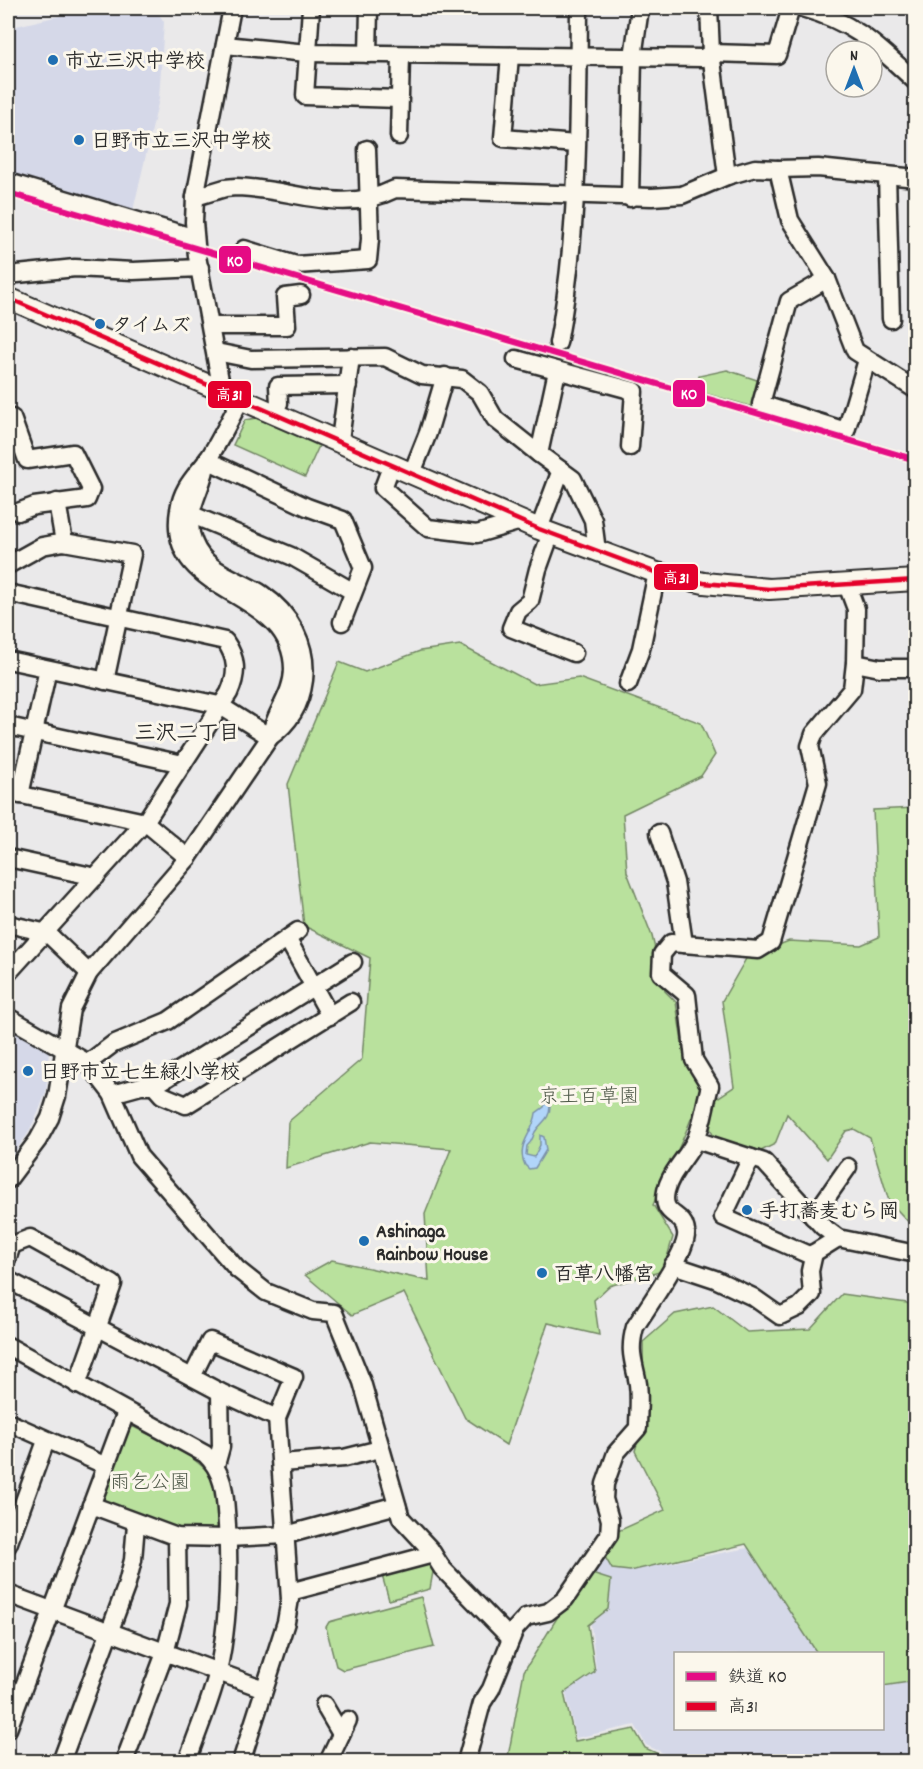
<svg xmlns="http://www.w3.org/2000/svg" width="923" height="1769" font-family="Dekko,'Klee One',sans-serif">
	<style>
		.built { fill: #d5d8e8 }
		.green { fill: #b9e19d; stroke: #728664; stroke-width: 1.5 }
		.water { fill: #b1d5fa; stroke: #7b91a7; stroke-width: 1.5 }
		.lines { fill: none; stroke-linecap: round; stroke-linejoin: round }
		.minor-casing { stroke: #2b2b2b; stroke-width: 21 }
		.major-casing { stroke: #2b2b2b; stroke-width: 24 }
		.minor { stroke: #fbf7ec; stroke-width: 16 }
		.major { stroke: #fbf7ec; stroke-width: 20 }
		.bus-1-casing { stroke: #fbf7ec; stroke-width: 9 }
		.bus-1 { stroke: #e4002b; stroke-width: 4.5 }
		.rail-1-casing { stroke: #fbf7ec; stroke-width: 10 }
		.rail-1 { stroke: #e50b84; stroke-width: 6 }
		.poi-dot { fill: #1f6fb2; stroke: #fbf7ec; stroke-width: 2 }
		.labels { text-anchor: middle; stroke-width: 6; stroke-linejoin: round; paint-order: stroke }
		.poi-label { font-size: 20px; font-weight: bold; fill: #2b2b2b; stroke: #fbf7ec; text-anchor: start }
		.park-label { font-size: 20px; fill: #4e5848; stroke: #fbf7ec }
		.neighbourhood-label { font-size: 21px; font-weight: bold; fill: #2b2b2b; stroke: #fbf7ec }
		.line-badge { stroke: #fbf7ec; stroke-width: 2 }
		.badge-label { font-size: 16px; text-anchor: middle; font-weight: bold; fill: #fff }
	</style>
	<rect width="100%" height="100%" fill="#eae9ea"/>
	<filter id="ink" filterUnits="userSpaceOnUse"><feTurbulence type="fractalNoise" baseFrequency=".0167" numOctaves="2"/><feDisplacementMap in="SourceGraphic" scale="12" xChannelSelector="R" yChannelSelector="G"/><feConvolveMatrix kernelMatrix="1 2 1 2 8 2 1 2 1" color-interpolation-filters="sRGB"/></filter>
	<g filter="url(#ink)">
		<g class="built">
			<polygon points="93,8 155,8 164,22 159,99 131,219 8,180 8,28"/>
			<polygon points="8,1022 49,1050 46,1092 38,1113 27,1135 8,1160"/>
			<polygon points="758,1546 818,1653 676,1654 676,1728 882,1728 883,1686 915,1681 915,1761 675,1761 674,1758 646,1745 635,1725 576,1738 565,1689 596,1668 585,1576 609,1548 639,1569"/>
		</g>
		<g class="green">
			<polygon points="727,370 760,381 753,407 697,391 699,376"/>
			<polygon points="256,418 319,446 305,477 233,445 245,420"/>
			<path d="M460,645L534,684L579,678L701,723L715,755L701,776L623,814L627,872L652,936L665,991L676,1002L683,1049L702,1086C691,1127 670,1165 653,1205L673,1237L663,1271L609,1286L594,1300L599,1335L548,1323L506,1445L465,1418L404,1293L352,1315L305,1275L332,1260L429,1281L425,1214L451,1149L370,1142L286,1168L288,1122L362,1059L370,958L304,926L288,784L339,662L365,672L420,651Z"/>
			<polygon points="915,808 915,1229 889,1201 870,1138 854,1129 846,1131 827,1159 787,1114 775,1144 761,1151 715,1140 702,1108 734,1087 722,1001 747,957 789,941 861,945 879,937 873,810"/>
			<polygon points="842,1294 907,1303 915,1309 915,1681 883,1686 882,1654 817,1653 746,1544 630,1571 612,1569 605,1557 618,1531 665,1510 635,1451 644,1419 643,1342 675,1314 713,1306 747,1332 810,1329"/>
			<path d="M134,1427C158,1440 209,1459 216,1487C219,1500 218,1516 220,1529C194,1546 131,1515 104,1506L101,1498L128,1429Z"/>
			<polygon points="426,1559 434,1566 430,1589 389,1600 381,1572"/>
			<polygon points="592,1574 611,1580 608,1609 588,1625 595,1672 564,1693 575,1741 634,1729 645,1748 674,1761 507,1762 524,1671 575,1589"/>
			<polygon points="421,1597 434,1647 343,1670 336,1666 326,1627 329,1622"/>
		</g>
		<path class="water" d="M546,1101L550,1106C550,1120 541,1122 535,1132C532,1138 533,1141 527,1146L526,1155L534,1157L540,1145V1135L544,1137L546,1150L535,1168L529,1169L525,1165C515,1144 534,1133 536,1113L544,1107Z"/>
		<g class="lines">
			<g class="minor-casing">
				<g id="minor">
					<polyline points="311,8 305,96 399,99"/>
					<polyline points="709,8 711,53 727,176"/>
					<path d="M802,8C856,23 876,45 916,82"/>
					<polyline points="225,45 307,53 703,58 711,53 777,55 791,8"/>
					<polyline points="368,54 369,8"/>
					<polyline points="510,56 503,138 576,144"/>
					<polyline points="399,136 401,55"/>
					<polyline points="778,169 818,168 916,178"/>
					<polyline points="887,175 891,319"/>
					<polyline points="8,182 195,238"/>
					<path d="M195,197L225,188L236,187C292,188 341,216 395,189L652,197L682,195L727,176L755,168L778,169L790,220L827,279L855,351L916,390"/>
					<polyline points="630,198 633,57 640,8"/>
					<polyline points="244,249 296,265 368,260 370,239 367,149"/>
					<polyline points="8,275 75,268 133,271 200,268"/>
					<polyline points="827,279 789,301 761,404 846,431 867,360"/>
					<polyline points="212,326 287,326 285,297 301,295"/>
					<path d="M558,343C579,233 578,120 579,8"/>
					<polyline points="216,352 251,359 385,357 422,375 462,379 480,393 495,419 539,454"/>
					<polyline points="516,359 634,391 630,447"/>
					<polyline points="557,371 539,454 573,479 593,520 597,551"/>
					<polyline points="222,391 197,256 194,222 195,197 232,8"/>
					<path d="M241,399C230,419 220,441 208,459C196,476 182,487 179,510C164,600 292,585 293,669C293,695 274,713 270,737"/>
					<polyline points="274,413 279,403 278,386 348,385"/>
					<polyline points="12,418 27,460 73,453 91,489 87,499 34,506 18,512"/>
					<polyline points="340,440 351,357"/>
					<polyline points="207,460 307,507 343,520 363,568 342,622"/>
					<polyline points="392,464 383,488 428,528 477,534 521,521"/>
					<polyline points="412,473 428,433 445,376"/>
					<polyline points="57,502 64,542"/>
					<polyline points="190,514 291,556 352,591"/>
					<polyline points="539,529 561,470"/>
					<polyline points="551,533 538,569 530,601 518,611 511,628 574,653"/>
					<polyline points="8,565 42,546 64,542 132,554 105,681"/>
					<path d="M8,593L225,641C237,658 238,673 229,693L145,822L8,973"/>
					<polyline points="8,660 219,705 270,737"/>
					<polyline points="855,663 880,668 916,668"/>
					<polyline points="628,684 641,649 657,573"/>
					<polyline points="8,726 183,764"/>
					<polyline points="8,792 145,822 188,858"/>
					<polyline points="20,795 48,669"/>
					<polyline points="659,833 675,882 684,944"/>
					<polyline points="8,858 96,877"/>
					<polyline points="8,924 47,933 89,973"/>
					<polyline points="288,940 330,1016"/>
					<polyline points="8,1017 88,1063 112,1094 139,1156 237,1269 266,1292 313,1311 334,1313 362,1382 401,1518 430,1549 442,1568 510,1638"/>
					<polyline points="88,1063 113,1044 168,1021 298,931"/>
					<polyline points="154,1086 162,1095 186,1105 351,1002"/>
					<polyline points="112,1094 141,1086 154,1086 353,962"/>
					<polyline points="696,1140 764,1162 822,1226 838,1238 916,1254"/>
					<polyline points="751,1158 723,1217 809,1255 814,1253"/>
					<path d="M8,1180L38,1140L50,1118L57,1096L71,1009L89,973L188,858L270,737C290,723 301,704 304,680C308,645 290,613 262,594C238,578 206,573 194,543C181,512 204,490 207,460"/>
					<polyline points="813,1217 848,1167"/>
					<polyline points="8,1257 12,1245 30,1238 113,1284 77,1385"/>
					<polyline points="673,1265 715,1279 753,1297 780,1316 799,1307 812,1294 810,1271 814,1253 838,1238"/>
					<polyline points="8,1280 220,1392 277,1418"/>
					<path d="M8,1346L205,1454C226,1474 225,1498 227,1525C230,1575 229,1622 218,1671C211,1701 197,1732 187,1762"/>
					<polyline points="192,1377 210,1341 294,1377 277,1418 290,1599 286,1622 241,1762"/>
					<polyline points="8,1422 104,1465"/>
					<polyline points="281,1463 344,1458 380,1449"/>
					<polyline points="216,1465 221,1447 220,1392"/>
					<polyline points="91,1505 177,1537 228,1538 286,1535 397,1505"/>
					<polyline points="8,1545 46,1441"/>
					<polyline points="290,1592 433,1554"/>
					<polyline points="8,1594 264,1689"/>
					<polyline points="324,1705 341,1734"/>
					<polyline points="8,1729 126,1412"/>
					<polyline points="61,1762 126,1587 133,1560 136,1524"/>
					<polyline points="124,1762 165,1653 178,1604 177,1537"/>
					<polyline points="328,1762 348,1720"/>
					<path d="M466,1762L482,1703L491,1689L515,1629L526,1617L548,1612L565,1599L609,1535L610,1520L604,1499L605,1484L616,1453L638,1428C638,1414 640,1399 638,1384C634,1361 628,1352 635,1327C646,1309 689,1250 686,1232C684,1211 660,1218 666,1191C670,1172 688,1157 696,1139C703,1123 705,1103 710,1086L694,1060L687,995L661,973L662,954L671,943L758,950L771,942L818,783L810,746L814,734L852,689L855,663L856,609L847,585"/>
				</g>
			</g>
			<g class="major-casing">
				<polyline id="major" points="8,298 539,529 657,573 704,583 769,589 916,580"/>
			</g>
			<use href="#minor" class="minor"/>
			<use href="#major" class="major"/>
			<g class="bus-1-casing">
				<polyline id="bus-1" points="8,298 539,529 657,573 704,583 769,589 916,580"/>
			</g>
			<use href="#bus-1" class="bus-1"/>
			<g class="rail-1-casing">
				<polyline id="rail-1" points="8,193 916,460"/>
			</g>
			<use href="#rail-1" class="rail-1"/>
		</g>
	</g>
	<g class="poi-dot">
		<circle cx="53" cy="60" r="6"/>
		<circle cx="79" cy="140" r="6"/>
		<circle cx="100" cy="324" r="6"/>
		<circle cx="28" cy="1071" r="6"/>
		<circle cx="747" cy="1210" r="6"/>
		<circle cx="364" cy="1241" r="6"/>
		<circle cx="542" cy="1273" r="6"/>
	</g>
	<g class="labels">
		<g class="poi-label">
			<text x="65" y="67">市立三沢中学校</text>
			<text x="91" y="147">日野市立三沢中学校</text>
			<text x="112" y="331">タイムズ</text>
			<text x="40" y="1078">日野市立七生緑小学校</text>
			<text x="759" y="1217">手打蕎麦むら岡</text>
			<text x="376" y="1237">Ashinaga<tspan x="376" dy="23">Rainbow House</tspan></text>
			<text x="554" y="1280">百草八幡宮</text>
		</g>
		<g class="park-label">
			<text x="589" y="1102">京王百草園</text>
			<text x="150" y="1488">雨乞公園</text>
		</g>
		<g class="neighbourhood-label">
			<text x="187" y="739">三沢二丁目</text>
		</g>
	</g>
	<g class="line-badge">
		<rect x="218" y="245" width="34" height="29" rx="6" fill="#e50b84"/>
		<rect x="672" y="379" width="34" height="29" rx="6" fill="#e50b84"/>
		<rect x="207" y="380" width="45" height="29" rx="6" fill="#e4002b"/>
		<rect x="653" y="563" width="46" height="28" rx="6" fill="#e4002b"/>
	</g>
	<g class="badge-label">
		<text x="235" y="266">KO</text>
		<text x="689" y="399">KO</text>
		<text x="229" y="400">高31</text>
		<text x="676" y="583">高31</text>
	</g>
	<rect width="923" height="1769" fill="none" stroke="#fbf7ec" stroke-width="30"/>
	<rect x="15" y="15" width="893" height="1739" fill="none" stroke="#2b2b2b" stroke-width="2" filter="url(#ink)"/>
	<rect x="674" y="1652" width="210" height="78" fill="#fbf7ec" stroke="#a8a59f" stroke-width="1.5"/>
	<rect x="686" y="1672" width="30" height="9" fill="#e50b84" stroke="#a8a59f" stroke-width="1.5"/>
	<text x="728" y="1682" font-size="18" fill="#2b2b2b">鉄道 KO</text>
	<rect x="686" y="1702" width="30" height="9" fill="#e4002b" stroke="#a8a59f" stroke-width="1.5"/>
	<text x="728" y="1712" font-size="18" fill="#2b2b2b">高31</text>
	<g transform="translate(854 69)"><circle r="28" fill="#fbf7ec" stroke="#a8a59f" stroke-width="1.5"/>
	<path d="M0-4.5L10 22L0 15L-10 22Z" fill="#1f6fb2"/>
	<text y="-9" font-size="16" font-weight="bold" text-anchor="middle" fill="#2b2b2b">N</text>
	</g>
</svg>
